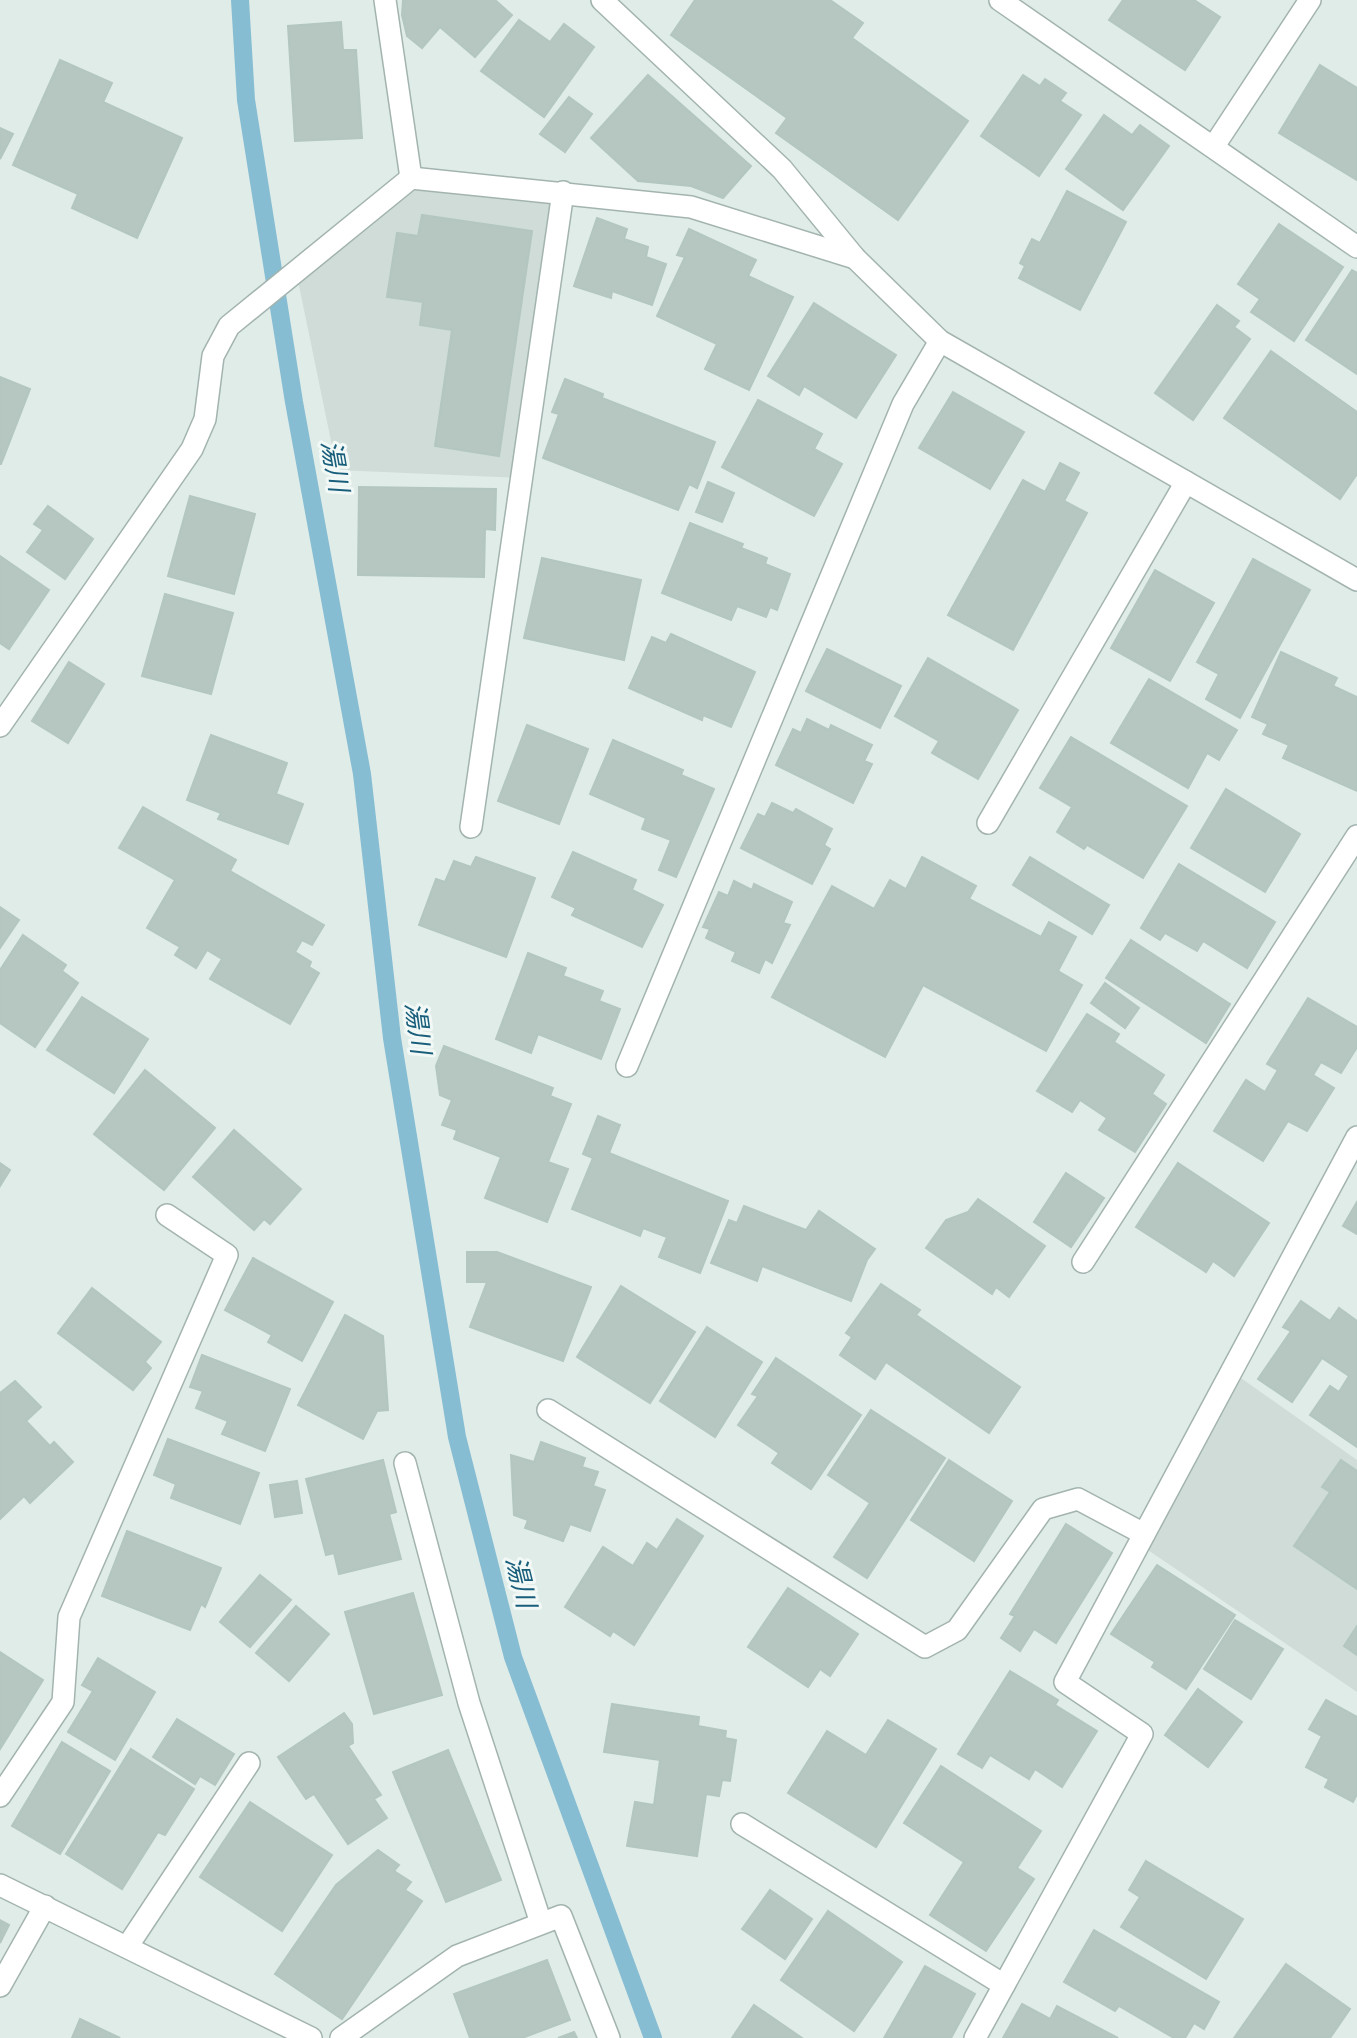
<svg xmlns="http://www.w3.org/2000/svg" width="1357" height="2038" font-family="Ubuntu,'Noto Sans JP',sans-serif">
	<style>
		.built { fill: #cfdcd7 }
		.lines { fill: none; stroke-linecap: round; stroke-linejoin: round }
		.stream { stroke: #86bdd3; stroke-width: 18 }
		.building { fill: #b6c7c2; stroke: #b3c6c0; stroke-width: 2 }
		.lane-casing { stroke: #a3b4b0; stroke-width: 24 }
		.street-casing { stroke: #a3b4b0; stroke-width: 24 }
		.lane { stroke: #fff; stroke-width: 21 }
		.street { stroke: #fff; stroke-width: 21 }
		.labels { text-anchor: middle; stroke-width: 6; stroke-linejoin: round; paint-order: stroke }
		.water-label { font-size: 26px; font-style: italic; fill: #185e7b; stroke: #f1f8f6 }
	</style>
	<rect width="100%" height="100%" fill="#e0ece8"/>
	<g class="built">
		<polygon points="411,178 563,192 521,478 337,470 296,271"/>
		<polygon points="1231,1371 1357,1460 1357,1692 1139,1544"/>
	</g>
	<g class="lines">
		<polyline class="stream" points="240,0 246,100 294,402 362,774 392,1038 457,1437 513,1657 653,2038"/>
	</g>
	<g class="building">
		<polygon points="403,0 495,0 512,15 475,57 440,27 422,48 407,36 402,15"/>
		<polygon points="695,0 830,0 863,23 852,38 968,121 898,220 776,133 787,118 671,35"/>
		<polygon points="1123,0 1194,0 1220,17 1185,70 1109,20"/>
		<polygon points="519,20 550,42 564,24 594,47 544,117 481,71"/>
		<polygon points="341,22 343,50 356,50 362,138 295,141 288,26"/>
		<polygon points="60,60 112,83 103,102 182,138 137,238 72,208 78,194 13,165"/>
		<polygon points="1320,65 1357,88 1357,180 1279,133"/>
		<polygon points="648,75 751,166 723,198 691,186 638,181 591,138"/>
		<polygon points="1023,75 1040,86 1045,79 1066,93 1060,101 1081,115 1039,176 981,136"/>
		<polygon points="569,97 592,114 565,152 540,134"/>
		<polygon points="1104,115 1132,135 1140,125 1169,146 1123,210 1066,169"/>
		<polygon points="0,128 13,134 0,159"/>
		<polygon points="1067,191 1126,222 1080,310 1019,278 1025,266 1020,263 1032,239 1040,243"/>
		<polygon points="422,215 532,231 499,456 435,446 452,330 420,325 423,302 387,297 397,233 418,236"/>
		<polygon points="597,218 627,229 624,239 648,247 646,257 666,264 652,305 612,291 611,298 574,286"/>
		<polygon points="1279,224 1343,267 1294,341 1251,312 1260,299 1238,284"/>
		<polygon points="689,229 756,260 748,276 793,297 749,390 705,369 717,344 657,316 685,257 677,255"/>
		<polygon points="1352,270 1357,273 1357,374 1306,340"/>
		<polygon points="814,303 896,355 856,418 804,386 799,395 768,376"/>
		<polygon points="1217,305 1239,321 1234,327 1250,339 1193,420 1155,393"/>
		<polygon points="1271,351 1357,412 1357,474 1340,499 1224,418"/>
		<polygon points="0,377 30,389 1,464 0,464"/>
		<polygon points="565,379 603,394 602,398 715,442 697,488 689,484 678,510 543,458 559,414 552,412"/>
		<polygon points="953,392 1024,432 990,489 919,448"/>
		<polygon points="758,400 822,434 814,449 842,464 814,516 722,467"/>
		<polygon points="1060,463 1079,473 1064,501 1087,513 1013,650 948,615 1023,480 1045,492"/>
		<polygon points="708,482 734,493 722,522 696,512"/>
		<polygon points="359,487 496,489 495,530 485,529 484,577 358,575"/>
		<polygon points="190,496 255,514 234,594 168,576"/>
		<polygon points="48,506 93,539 65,579 27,552 43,530 34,524"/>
		<polygon points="690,523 743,544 741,548 767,558 765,564 790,574 777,610 770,607 766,617 737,606 731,620 662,593"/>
		<polygon points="0,556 49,590 9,649 0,643"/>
		<polygon points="542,558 641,580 624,660 524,638"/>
		<polygon points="1253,559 1310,590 1240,718 1206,699 1219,674 1197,662"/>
		<polygon points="1155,570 1214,603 1170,681 1111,648"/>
		<polygon points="165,594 233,613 211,694 142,676"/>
		<polygon points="671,634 755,672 731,727 703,715 702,720 629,688 652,637 666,643"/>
		<polygon points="827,649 901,686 880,728 806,691"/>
		<polygon points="1281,652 1337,678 1333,686 1357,697 1357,791 1283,758 1289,745 1263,734 1268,724 1252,717"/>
		<polygon points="928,658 1018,710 978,779 932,753 939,741 895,716"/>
		<polygon points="69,662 104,684 68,743 32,721"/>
		<polygon points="1149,679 1237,730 1219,760 1207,753 1188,788 1111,743"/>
		<polygon points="807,719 829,730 831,725 872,745 864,761 872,764 853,803 776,765 793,729 801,733"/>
		<polygon points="527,725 588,749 559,824 498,801"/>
		<polygon points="211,735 287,763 276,794 303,804 288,844 218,819 221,813 187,800"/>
		<polygon points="1071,737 1187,806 1143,878 1087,845 1084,849 1057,832 1072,807 1040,788"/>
		<polygon points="613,740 683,770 681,775 714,789 676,877 659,870 671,840 642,829 646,818 590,794"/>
		<polygon points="1226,789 1300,834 1265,892 1191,848"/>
		<polygon points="772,803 793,813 796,809 832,829 824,845 830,849 812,884 741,848 758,814 765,817"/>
		<polygon points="143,807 236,860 230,871 324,925 312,945 302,940 295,952 311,962 309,967 319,973 290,1024 210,979 222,959 207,950 196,968 175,955 180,947 147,928 175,880 119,848"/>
		<polygon points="573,852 636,880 632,890 663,905 642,947 572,915 576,908 552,897"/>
		<polygon points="476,857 535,878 506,957 419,925 436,879 445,882 454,861 471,867"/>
		<polygon points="922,857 976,886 969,899 1041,937 1049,922 1076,937 1058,971 1082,985 1046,1051 923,985 885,1057 772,997 832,886 874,909 890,880 906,889"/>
		<polygon points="1030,857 1109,905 1092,934 1013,885"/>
		<polygon points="1179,864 1275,922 1247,968 1203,941 1197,951 1165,933 1160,940 1141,928"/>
		<polygon points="734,881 752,890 754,884 792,902 783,923 790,925 772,963 765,959 759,973 732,961 736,952 706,938 710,929 703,927 719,892 728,896"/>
		<polygon points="0,907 19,920 0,948"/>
		<polygon points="23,935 66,965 62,971 78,983 35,1047 0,1023 0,970"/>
		<polygon points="1131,940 1230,1004 1206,1043 1106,978"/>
		<polygon points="528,953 566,968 563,976 603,991 599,1001 620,1009 601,1059 538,1034 531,1053 496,1039"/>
		<polygon points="1105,983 1139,1008 1125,1028 1091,1003"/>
		<polygon points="82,997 148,1039 114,1093 47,1050"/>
		<polygon points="1308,998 1357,1027 1357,1047 1341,1073 1321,1062 1313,1075 1334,1088 1307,1131 1288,1121 1263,1161 1214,1131 1246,1080 1265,1092 1278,1070 1267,1064"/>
		<polygon points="1087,1014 1119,1034 1114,1042 1164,1075 1152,1094 1166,1104 1135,1152 1099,1130 1107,1118 1080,1100 1072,1112 1037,1091"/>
		<polygon points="444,1046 553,1088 550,1096 571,1104 548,1162 568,1169 547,1222 485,1198 501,1157 454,1139 457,1130 442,1125 452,1100 440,1095 436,1066"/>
		<polygon points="145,1070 215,1128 164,1190 94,1134"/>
		<polygon points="598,1116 620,1125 609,1153 728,1201 700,1273 659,1257 667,1237 643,1228 640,1236 572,1209 593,1158 583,1154"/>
		<polygon points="234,1130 301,1189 270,1224 264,1219 254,1230 193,1177"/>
		<polygon points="0,1163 10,1170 0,1186"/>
		<polygon points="1178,1163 1269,1223 1234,1276 1213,1261 1206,1272 1136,1227"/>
		<polygon points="1066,1173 1104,1198 1071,1247 1034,1222"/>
		<polygon points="978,1199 1045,1246 1009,1297 996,1287 992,1294 926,1248 946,1220 968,1212"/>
		<polygon points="1357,1202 1357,1234 1343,1226"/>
		<polygon points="744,1206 806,1230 819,1211 875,1249 867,1260 851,1301 762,1266 757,1281 711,1263 729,1220 737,1223"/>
		<polygon points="467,1252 497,1252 591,1287 563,1361 470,1327 487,1282 467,1282"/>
		<polygon points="253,1258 333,1302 302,1361 268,1342 272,1335 225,1310"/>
		<polygon points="881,1284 920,1310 916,1315 1020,1387 989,1433 886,1362 875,1379 840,1355 852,1337 846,1333"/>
		<polygon points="621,1286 695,1332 650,1403 577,1357"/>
		<polygon points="92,1288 161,1342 145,1362 151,1368 133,1390 58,1333"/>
		<polygon points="1301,1301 1330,1321 1339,1308 1357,1321 1357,1447 1310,1415 1330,1386 1339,1392 1349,1376 1322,1358 1292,1402 1258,1379 1291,1331 1283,1327"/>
		<polygon points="345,1315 383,1336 388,1410 377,1411 363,1439 298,1405"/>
		<polygon points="707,1327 762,1362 715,1437 660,1401"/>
		<polygon points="202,1355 290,1389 265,1451 222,1434 228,1421 196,1408 203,1391 190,1387"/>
		<polygon points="776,1358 861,1415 811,1489 772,1463 779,1453 738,1425 758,1396 752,1394"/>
		<polygon points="15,1381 41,1407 26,1421 50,1446 54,1442 73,1462 30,1503 24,1496 0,1519 0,1393"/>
		<polygon points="871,1410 945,1458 867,1578 834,1557 870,1503 828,1475"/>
		<polygon points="168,1439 259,1473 240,1524 171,1498 176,1484 154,1475"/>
		<polygon points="541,1442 585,1458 582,1467 598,1472 593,1486 605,1490 590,1531 570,1524 563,1541 525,1528 528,1520 514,1515 511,1455 534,1462"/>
		<polygon points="383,1460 396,1512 389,1514 401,1559 339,1574 334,1553 326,1555 306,1479"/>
		<polygon points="949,1460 1012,1501 974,1561 911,1520"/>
		<polygon points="1341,1460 1357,1471 1357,1589 1294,1546 1330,1492 1322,1487"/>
		<polygon points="297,1481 302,1513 275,1517 270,1485"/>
		<polygon points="677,1519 703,1536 634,1645 613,1631 610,1636 565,1607 603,1547 633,1566 647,1543 657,1550"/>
		<polygon points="1066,1524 1112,1553 1056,1643 1034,1629 1020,1651 1001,1638 1015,1616 1010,1614"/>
		<polygon points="127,1531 221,1568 205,1607 201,1604 190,1630 102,1596"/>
		<polygon points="1157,1565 1235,1615 1186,1689 1152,1667 1155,1662 1111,1634"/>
		<polygon points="260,1575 291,1600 250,1647 220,1622"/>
		<polygon points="788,1588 858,1634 830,1676 820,1669 808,1687 748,1647"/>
		<polygon points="413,1593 442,1695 374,1714 345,1612"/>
		<polygon points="296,1606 329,1634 289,1681 256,1653"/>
		<polygon points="1235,1620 1283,1649 1251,1699 1204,1669"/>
		<polygon points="1357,1626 1357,1655 1344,1646"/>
		<polygon points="0,1652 43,1680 0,1749"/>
		<polygon points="98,1658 155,1692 115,1760 68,1732 93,1691 82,1685"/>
		<polygon points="1010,1671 1058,1700 1055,1705 1097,1731 1062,1787 1035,1769 1029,1779 990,1755 982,1768 958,1754"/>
		<polygon points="1198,1689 1242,1722 1208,1767 1165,1735"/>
		<polygon points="1326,1700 1357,1717 1357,1794 1353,1802 1325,1787 1329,1779 1306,1767 1322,1736 1309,1729"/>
		<polygon points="612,1704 699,1717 698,1726 726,1731 725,1738 736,1740 730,1781 722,1780 719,1796 706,1794 697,1856 627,1846 635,1802 654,1805 660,1760 604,1752"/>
		<polygon points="344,1713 352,1724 353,1743 348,1746 381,1795 374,1799 387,1818 348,1844 314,1794 306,1799 278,1757"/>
		<polygon points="177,1719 234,1754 215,1785 200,1776 195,1784 153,1757"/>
		<polygon points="888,1720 936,1749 876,1847 788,1793 827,1731 866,1755"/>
		<polygon points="62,1742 110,1771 60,1854 12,1826"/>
		<polygon points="131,1749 194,1789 165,1835 158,1832 122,1889 66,1854"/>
		<polygon points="448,1750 501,1880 446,1902 393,1772"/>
		<polygon points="941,1766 1041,1831 1017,1868 1034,1879 986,1951 930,1915 964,1862 904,1823"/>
		<polygon points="250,1802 332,1855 282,1931 200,1877"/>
		<polygon points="378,1850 399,1865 394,1871 411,1882 405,1890 422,1901 342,2019 275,1974 336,1885"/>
		<polygon points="1146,1861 1243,1919 1206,1979 1121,1927 1140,1897 1129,1890"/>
		<polygon points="770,1890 812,1919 785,1959 742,1929"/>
		<polygon points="828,1911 902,1962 854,2031 781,1980"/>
		<polygon points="0,1920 9,1925 0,1943"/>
		<polygon points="1094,1930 1219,2002 1204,2029 1194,2023 1185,2038 1174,2038 1119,2006 1115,2011 1064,1982"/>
		<polygon points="547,1960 570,2020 522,2038 470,2038 454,1994"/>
		<polygon points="1286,1964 1350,2009 1330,2038 1234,2038"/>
		<polygon points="925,1966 975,1994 951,2038 884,2038"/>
		<polygon points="1022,2004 1050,2019 1057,2006 1118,2038 1003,2038"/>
		<polygon points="754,2005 802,2038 732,2038"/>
		<polygon points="80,2019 120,2038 72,2038"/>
		<polygon points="574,2032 577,2038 558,2038"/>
	</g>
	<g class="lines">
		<g class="lane-casing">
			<g id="lane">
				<polyline points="385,0 411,178"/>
				<polyline points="1000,0 1357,247"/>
				<polyline points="1214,146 1310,0"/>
				<polyline points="0,726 192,449 205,419 213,356 229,326 411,178 691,207 855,258"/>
				<polyline points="988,823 1186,482"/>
				<polyline points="471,827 563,192"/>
				<polyline points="627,1066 903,404 940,341"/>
				<polyline points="1083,1262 1357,836"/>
				<polyline points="548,1410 925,1647 957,1630 1043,1509 1078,1499 1144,1534"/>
				<polyline points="405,1463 469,1703 541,1923"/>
				<polyline points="0,1796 63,1702 69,1617 227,1255 167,1215"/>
				<polyline points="742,1824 1004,1985"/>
				<polyline points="0,1885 311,2038"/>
				<polyline points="127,1947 249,1763"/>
				<polyline points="0,1986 45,1906"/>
				<polyline points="341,2038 457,1956 561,1916 609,2038"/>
				<polyline points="975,2038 1142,1734 1065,1682 1357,1137"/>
			</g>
		</g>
		<g class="street-casing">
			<polyline id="street" points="602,0 782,169 855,258 940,341 1357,580"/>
		</g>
		<use href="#lane" class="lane"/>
		<use href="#street" class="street"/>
	</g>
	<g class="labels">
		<g class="water-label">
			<text transform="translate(335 466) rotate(80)" y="9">湯川</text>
			<text transform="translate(418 1028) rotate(82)" y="9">湯川</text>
			<text transform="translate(521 1582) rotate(76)" y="9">湯川</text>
		</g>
	</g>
</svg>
